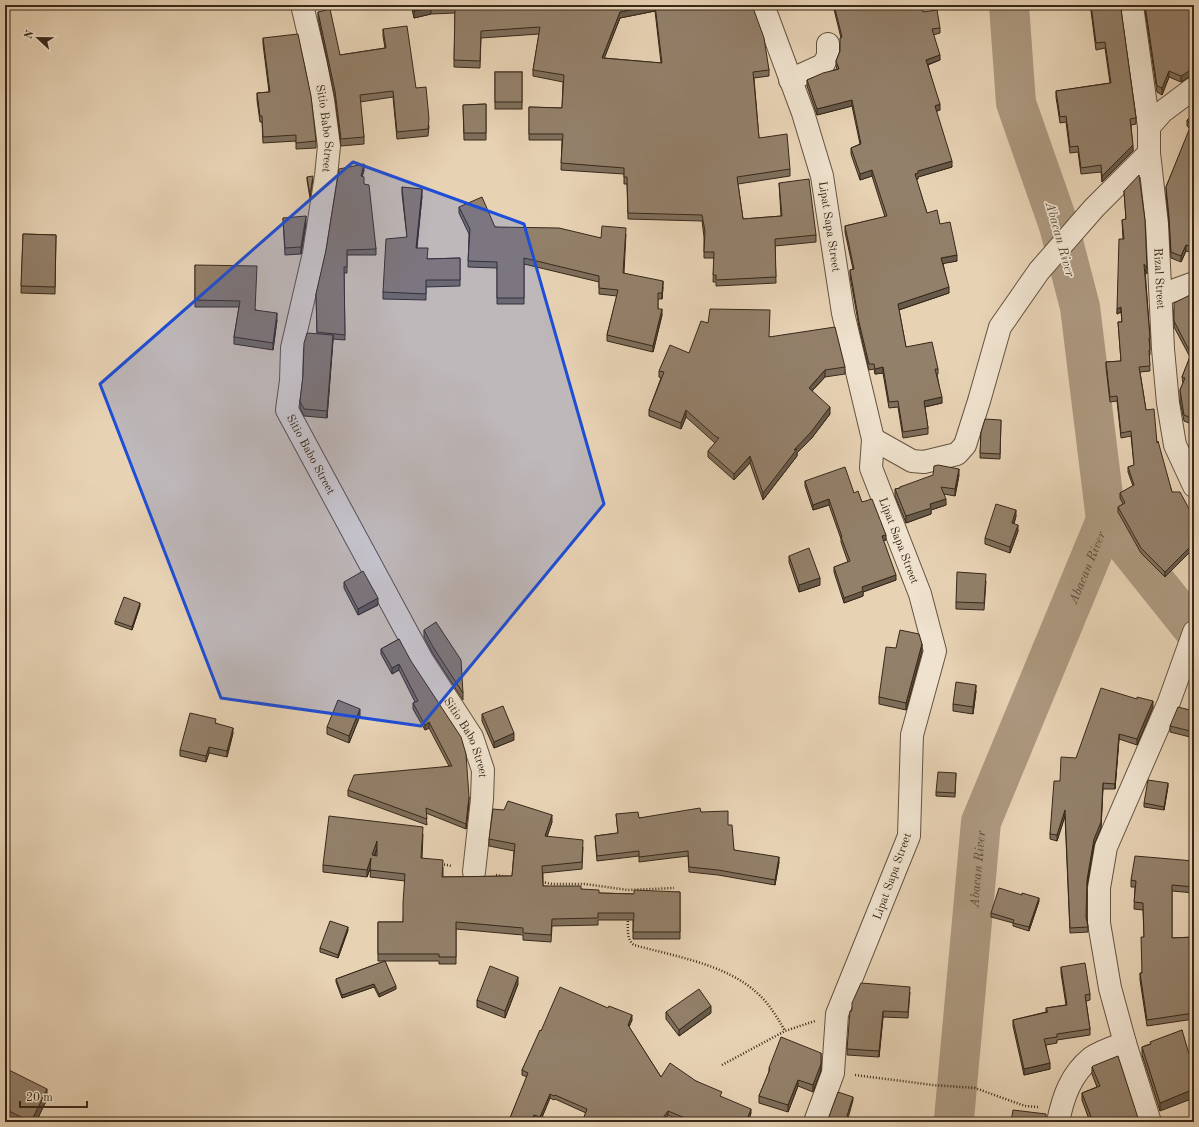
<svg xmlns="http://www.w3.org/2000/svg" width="1199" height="1127" font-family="'Old Standard TT',serif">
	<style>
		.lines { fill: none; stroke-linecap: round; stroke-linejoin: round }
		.stream { stroke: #7e6b56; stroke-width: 7 }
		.river { stroke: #ac987f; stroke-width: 40 }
		.minor-casing { stroke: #645240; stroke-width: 24 }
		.path { stroke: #382819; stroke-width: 2.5; stroke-dasharray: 1 2; stroke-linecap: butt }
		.minor { stroke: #efe2ce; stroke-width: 22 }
		.wall { fill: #7e6e5b; stroke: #382819; fill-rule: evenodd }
		.shaded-wall { fill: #675a4a; stroke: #382819 }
		.building { fill: #93806a; stroke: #382819; fill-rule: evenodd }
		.marked { fill: #1d4ed8; fill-opacity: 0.2; stroke: #1d4ed8; stroke-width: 3; stroke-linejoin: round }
		.labels { text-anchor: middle; stroke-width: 3.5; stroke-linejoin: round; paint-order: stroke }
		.street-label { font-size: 12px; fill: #382819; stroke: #efe2ce }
		.water-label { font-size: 13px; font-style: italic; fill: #5b4a38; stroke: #efe2ce }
	</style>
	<rect width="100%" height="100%" fill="#e7d2b4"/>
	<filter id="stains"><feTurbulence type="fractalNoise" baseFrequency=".005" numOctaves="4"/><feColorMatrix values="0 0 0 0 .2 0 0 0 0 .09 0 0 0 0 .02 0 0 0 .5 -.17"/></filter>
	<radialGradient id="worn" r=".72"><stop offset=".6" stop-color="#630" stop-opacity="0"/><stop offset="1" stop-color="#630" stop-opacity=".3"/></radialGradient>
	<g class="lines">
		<polyline class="stream" points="954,1119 960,1122"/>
		<g class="river">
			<polyline points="1106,520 1194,630"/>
			<path id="s1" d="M953,1122L954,1119L981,822L1106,520L1080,307L1059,226L1016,103L1009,5"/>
		</g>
		<g class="minor-casing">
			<g id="minor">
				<path id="s2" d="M302,5L316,64L323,100L329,146L326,176L314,253L292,348L291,381L287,410L422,660L472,737L483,770L482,799L474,872"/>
				<path id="s3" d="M763,5L803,113L822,176L843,313L873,439L871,468L920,594L935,651L912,735L909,836L837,1014L833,1073L815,1122"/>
				<polyline points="1133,13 1149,127"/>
				<polyline points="790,80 823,65 828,56 828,44"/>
				<path id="s4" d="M1194,88L1162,112L1149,127V153L1157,224L1163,349L1168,403L1175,445L1194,486"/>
				<polyline points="1161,295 1194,283"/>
				<polyline points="873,439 912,461 924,462 957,454 965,445 979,401 1000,327 1039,271 1094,208 1149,153"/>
				<path d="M1058,1122C1063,1097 1071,1074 1091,1058C1101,1051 1114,1047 1125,1043"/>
				<polyline points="1150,1122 1125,1043 1110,988 1099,923 1099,888 1106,847 1169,702 1194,632"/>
			</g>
		</g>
		<g class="path">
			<polyline points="441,864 452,866"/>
			<polyline points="496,875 507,877"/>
			<polyline points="542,882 552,884 585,884 628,890 674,888"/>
			<path d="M628,918C628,928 626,939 634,945C673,956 725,964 756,992C769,1003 777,1017 785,1031"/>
			<polyline points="722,1065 785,1031 815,1021"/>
			<polyline points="855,1075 933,1085 975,1088 1025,1106 1038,1107"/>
		</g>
		<use href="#minor" class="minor"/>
	</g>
	<g class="wall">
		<polygon points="325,5 341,5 325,8"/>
		<path d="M411,5H518V7L752,5L769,70V76L754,78L759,138L790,169V176L738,184L743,219L781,216L779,183L816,235V242L775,246L776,283L716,286V282H713L714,258H704V237L702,221L628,219L627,184H624V174L561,170L562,140H529V107L562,108L563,82L533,76V70L539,34L481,38L480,68L454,67L455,13L431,14L414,18ZM655,11L661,63L604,58L620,18Z"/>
		<polygon points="833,5 921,5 923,12 940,28 940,33 933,35 940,60 928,65 940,110 936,111 952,167 918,177 918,179 916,179 927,213 940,224 957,261 943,263 949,293 899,310 906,347 938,369 938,374 937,374 942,403 925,407 928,428 928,434 903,438 898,407 889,408 883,373 875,374 874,369 869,370 859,327 850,276 850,270 853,269 845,232 845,226 885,217 872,176 860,180 851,154 851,148 860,144 852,106 817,115 807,86 807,80 837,69 836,66 836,61 840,51 841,38"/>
		<polygon points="1091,5 1124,5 1121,9 1121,11 1136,118 1136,124 1131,125 1133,151 1102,182 1101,172 1081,174 1078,152 1070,153 1066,122 1060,123 1056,97 1056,91 1110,83 1105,48 1096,50 1091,11"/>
		<polygon points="1143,5 1194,5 1194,65 1189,77 1181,82 1169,77 1162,95 1157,92 1145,11"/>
		<polygon points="318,12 340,55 385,48 383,36 383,29 416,88 429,126 428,136 397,139 393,97 360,102 364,137 364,144 341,146 335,98 318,18"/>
		<polygon points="263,38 316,141 316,148 296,149 296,141 263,143 262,122 260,122 257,100 257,93 269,92 263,44"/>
		<rect x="495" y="72" width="27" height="37"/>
		<polygon points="486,104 486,140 464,140 463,105"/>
		<polygon points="1194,113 1194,253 1186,251 1181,262 1171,258 1169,223 1166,194 1166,187 1190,129 1187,126 1187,120"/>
		<polygon points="364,170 362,176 376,249 376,255 347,255 347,273 344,273 345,340 333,339 327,418 304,416 300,408 300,401 317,334 316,294"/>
		<polygon points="307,177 313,179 310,198 307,180"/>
		<polygon points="402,187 422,196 417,248 428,259 460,258 460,286 426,287 426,300 383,299 383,292 407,237 402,194"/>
		<polygon points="1124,191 1147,269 1147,274 1145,269 1150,338 1150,355 1149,355 1150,371 1140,372 1146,410 1157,443 1172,492 1165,577 1141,553 1118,512 1118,507 1123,504 1120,498 1120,493 1133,486 1128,472 1128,467 1134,465 1131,436 1121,438 1117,401 1110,402 1106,367 1106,362 1121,361 1118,322 1122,322 1121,312 1117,314 1123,239 1122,220 1126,219"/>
		<polygon points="459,207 495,227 601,238 626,234 624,273 663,287 662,299 658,299 658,309 662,315 653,352 607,341 607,335 617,296 599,294 599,282 524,264 524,304 497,304 497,268 468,267 469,234 459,213"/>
		<polygon points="283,218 306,223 301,254 285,255"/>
		<polygon points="23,234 56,235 55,294 21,293"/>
		<polygon points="195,265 256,310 277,320 273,350 234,344 234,337 239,307 195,307"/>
		<polygon points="1194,293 1194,425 1184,421 1180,401 1180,390 1183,383 1182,377 1190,357 1174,327 1174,309"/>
		<polygon points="708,323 770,337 845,367 845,374 825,377 812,391 830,414 811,439 797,453 797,456 763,500 750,463 734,480 708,457 708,451 715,443 686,417 681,429 649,416 649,410 661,378 659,377 659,371 689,353"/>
		<polygon points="1001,420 1000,459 980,458 981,432"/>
		<polygon points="959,475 955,496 944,494 946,505 931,510 931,514 906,523 895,496 895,489 900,488 900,487"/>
		<polygon points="805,481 854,493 862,502 886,540 883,541 896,580 863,592 863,596 844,603 834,572 834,567 848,562 841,542 841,539 829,505 813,510 805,486"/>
		<polygon points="1016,516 1014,524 1018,531 1010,553 985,544 985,538"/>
		<polygon points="789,556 820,585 799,592 789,562"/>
		<polygon points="986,581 984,610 956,609 956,602"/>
		<polygon points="344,582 378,605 358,615 344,588"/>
		<polygon points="140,606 132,630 115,624 115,621"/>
		<polygon points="424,630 463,693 463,700 433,654 424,637"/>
		<polygon points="399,639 469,803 466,829 426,813 427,825 348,796 348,790 449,766 429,728 425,730 413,709 413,703 415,702 399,670 392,674 381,654 381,649"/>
		<polygon points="896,648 922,651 906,710 879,704 879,697"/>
		<polygon points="976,691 973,714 953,711 953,704"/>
		<polygon points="1153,707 1137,745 1119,739 1115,789 1103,789 1101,828 1094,845 1087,886 1087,918 1088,927 1088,932 1070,933 1065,816 1057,841 1050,839 1050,834 1060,781 1076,758"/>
		<polygon points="1194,711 1194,738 1170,732 1170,726"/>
		<polygon points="482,714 514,740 494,748 482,721"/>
		<polygon points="360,716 349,743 327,734 327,727"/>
		<polygon points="216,723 233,733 227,757 209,753 206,762 180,756 180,750"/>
		<polygon points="956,773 955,797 936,796 936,792"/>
		<polygon points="1168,786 1164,810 1144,807 1144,803"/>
		<polygon points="701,812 728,825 734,850 779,862 775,885 718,875 689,872 688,856 639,862 639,856 597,861 595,836 618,833 616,814 639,818"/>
		<path d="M552,822L547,836L583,847L582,869L543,873V886L581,889L599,893L634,894L680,892V939H633V920H598V925L552,926L551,942L523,940V935L456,929V964H439V961H378V922H403L405,881L370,877L371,867L367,877L323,872V865L423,834L422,859L443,867V877L512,876L514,851L489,846V839ZM377,848V856H375Z"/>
		<polygon points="1194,861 1194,893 1172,891 1172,938 1194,937 1194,1019 1147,1026 1140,980 1140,973 1142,973 1144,937 1143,910 1134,909 1135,887 1131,887 1131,880"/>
		<polygon points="1039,901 1029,931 1013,926 1013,923 991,917 991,913"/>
		<polygon points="348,930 338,958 320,952 320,948"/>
		<polygon points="385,961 396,989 379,997 374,987 342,998 336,982 336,979"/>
		<polygon points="1061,967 1090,994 1090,1000 1086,1001 1090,1029 1090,1035 1057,1040 1057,1043 1046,1045 1050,1069 1024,1075 1013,1026 1013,1020 1046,1012 1046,1008 1066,1005 1061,973"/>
		<polygon points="518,984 505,1018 477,1007 477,1000"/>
		<polygon points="910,992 908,1018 883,1017 879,1057 847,1055 847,1049 852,1011"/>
		<polygon points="666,1012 711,1013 679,1036 666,1019"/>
		<polygon points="632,1020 629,1027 661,1077 696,1081 721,1097 751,1113 748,1122 683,1122 668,1115 663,1122 582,1122 586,1113 555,1099 554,1100 550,1098 540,1122 534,1119 533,1122 507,1122 510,1118 527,1077 522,1075 522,1070 541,1031"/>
		<polygon points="1182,1030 1160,1111 1142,1055 1142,1047 1150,1044"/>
		<polygon points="821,1060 821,1070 813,1092 798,1086 788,1112 759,1103 759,1096 769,1072 769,1068"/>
		<polygon points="1092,1067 1138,1118 1140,1122 1090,1122 1082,1100 1082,1093 1097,1087 1092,1074"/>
		<polygon points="5,1068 47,1099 36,1122 11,1122 5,1119"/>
	</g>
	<g class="shaded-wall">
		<polygon points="652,5 655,5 655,11 620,18 602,64 602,58 620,12"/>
		<polygon points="1121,5 1124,5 1121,9 1121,15"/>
		<polygon points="431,8 431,14 414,18 414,11"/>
		<polygon points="940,55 940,60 926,65 926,60"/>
		<polygon points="1194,59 1194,65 1189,77 1181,82 1181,76"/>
		<polygon points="1169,71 1169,77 1162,95 1162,88"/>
		<polygon points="852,100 852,106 817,115 817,109"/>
		<polygon points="940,104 940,110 935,112 935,106"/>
		<polygon points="1133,145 1133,151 1102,182 1102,176"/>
		<polygon points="952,161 952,167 918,177 918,179 915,180 915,174 918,171"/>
		<polygon points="364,164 364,170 361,182 361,176"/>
		<polygon points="872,170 872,176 860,180 860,174"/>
		<polygon points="422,189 422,196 416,254 416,248"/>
		<polygon points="306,216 306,223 301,254 301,247"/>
		<polygon points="1186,245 1186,251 1181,262 1181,256"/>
		<polygon points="957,255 957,261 941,264 941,258"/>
		<polygon points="663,281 663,287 662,299 662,293"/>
		<polygon points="949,287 949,293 898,310 898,304"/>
		<polygon points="1121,307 1121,312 1117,314 1117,309"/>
		<polygon points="662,309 662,315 653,352 653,346"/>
		<polygon points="277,313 277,320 273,350 273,343"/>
		<polygon points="333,335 333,341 327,418 327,411"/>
		<polygon points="883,367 883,373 875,374 875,369"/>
		<polygon points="825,370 825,377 809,394 809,388"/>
		<polygon points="942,397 942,403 924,407 924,401"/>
		<polygon points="830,407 830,414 811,439 797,453 797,456 763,500 763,493 794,450"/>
		<polygon points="686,410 686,417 681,429 681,423"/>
		<polygon points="750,456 750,463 734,480 734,474"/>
		<polygon points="959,469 959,475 955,496 955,489"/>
		<polygon points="829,499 829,505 813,510 813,505"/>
		<polygon points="946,499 946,505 931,510 931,514 906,523 906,516 930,504"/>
		<polygon points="1016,510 1016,516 1012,529 1012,523"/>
		<polygon points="1018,525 1018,531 1010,553 1010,547"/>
		<polygon points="886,535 886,540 882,541 882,536"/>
		<polygon points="1194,543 1194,548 1165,577 1165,572"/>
		<polygon points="896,575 896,580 863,592 863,596 844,603 844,598 862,587"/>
		<polygon points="820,578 820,585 799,592 799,585"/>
		<polygon points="378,598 378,605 358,615 358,609"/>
		<polygon points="140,603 140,606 132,630 132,627"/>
		<polygon points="922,644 922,651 906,710 906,703"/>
		<polygon points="399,664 399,670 392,674 392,668"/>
		<polygon points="976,685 976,691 973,714 973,707"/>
		<polygon points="1153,701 1153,707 1137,745 1137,739"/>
		<polygon points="360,709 360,716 349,743 349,736"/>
		<polygon points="429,722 429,728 425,730 425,725"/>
		<polygon points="233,728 233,733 227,757 227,751"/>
		<polygon points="514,733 514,740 494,748 494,742"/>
		<polygon points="1119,734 1119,739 1115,789 1115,784"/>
		<polygon points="209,747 209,753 206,762 206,756"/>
		<polygon points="1103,783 1101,828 1094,845 1087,886 1087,880"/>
		<polygon points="1168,783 1168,786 1164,810 1164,807"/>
		<polygon points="469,797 469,803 466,829 466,824"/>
		<polygon points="1065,810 1065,816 1057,841 1057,835"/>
		<polygon points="552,815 552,822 545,843 545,836"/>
		<polygon points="377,841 377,848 372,862 372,855"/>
		<polygon points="779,857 779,862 775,885 775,880"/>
		<polygon points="371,858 371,865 367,877 367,870"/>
		<polygon points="1039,898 1039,901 1029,931 1029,927"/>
		<polygon points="348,927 348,930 338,958 338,955"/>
		<polygon points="518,977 518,984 505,1018 505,1011"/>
		<polygon points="374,984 374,987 342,998 342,995"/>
		<polygon points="396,986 396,989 379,997 379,994"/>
		<polygon points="711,1006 711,1013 679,1036 679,1030"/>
		<polygon points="883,1011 883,1017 879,1057 879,1051"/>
		<polygon points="632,1015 632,1020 628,1029 628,1025"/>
		<polygon points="821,1053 821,1070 813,1092 813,1085"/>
		<polygon points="1050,1063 1050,1069 1024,1075 1024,1069"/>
		<polygon points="798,1080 798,1086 788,1112 788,1105"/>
		<polygon points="47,1089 47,1099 36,1122 31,1122"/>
		<polygon points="1194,1089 1194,1098 1160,1111 1160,1103"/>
		<polygon points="550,1094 550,1098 540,1122 540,1117"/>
		<polygon points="853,1097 853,1100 847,1122 845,1122"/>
		<polygon points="751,1109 751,1113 748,1122 746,1122"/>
		<polygon points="668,1111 668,1115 663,1122 660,1122"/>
		<polygon points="534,1115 534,1119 533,1122 531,1122"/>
	</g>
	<g class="building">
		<polygon points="413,5 518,5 518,7 545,5 652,5 620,12 602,58 662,63 655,5 752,5 764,38 769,70 753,72 759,138 787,134 790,169 737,177 743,219 782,216 779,183 809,179 816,235 775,239 776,277 716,280 716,275 713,275 714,252 704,252 705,231 702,215 628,213 627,177 624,177 624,168 561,163 563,134 529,134 529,107 562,108 564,75 533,70 540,27 481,31 480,61 454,60 455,6 431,8 414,11"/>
		<polygon points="834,5 921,5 923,12 937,10 940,28 932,29 940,55 926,60 940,104 935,106 952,161 918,171 918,173 915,174 927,213 937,210 940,224 950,222 957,255 941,258 949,287 898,304 906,347 932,342 938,369 935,369 942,397 924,401 928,428 903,432 898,401 889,402 883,367 875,369 874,364 869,364 859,322 850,270 854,269 845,226 887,216 872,170 860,174 851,148 861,144 852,100 817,109 807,80 823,73 839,69 836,61 840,51 840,38 842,37"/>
		<polygon points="1091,5 1121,5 1121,9 1136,118 1130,119 1133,145 1102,176 1101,165 1081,168 1078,146 1070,147 1066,116 1060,117 1056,91 1111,83 1105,42 1096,43"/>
		<polygon points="1145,5 1194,5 1194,59 1189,71 1181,76 1169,71 1162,88 1157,86"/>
		<polygon points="330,9 340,55 386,48 383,29 407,26 416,88 426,87 429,119 428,129 397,132 393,91 360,95 364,137 341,139 335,91 318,12"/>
		<polygon points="298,34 311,96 316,141 296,143 296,135 263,137 262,116 260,116 257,93 270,92 263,38"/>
		<rect x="495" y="72" width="27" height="30"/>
		<polygon points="486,104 486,133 464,133 463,105"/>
		<polygon points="1194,113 1194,247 1186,245 1181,256 1171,252 1169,217 1166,187 1191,125 1187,120"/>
		<polygon points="364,164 361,176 364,177 364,184 369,185 376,249 347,250 347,267 344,267 345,335 317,332 316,294 326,250 339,169"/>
		<polygon points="1139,175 1145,220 1147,269 1144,264 1150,338 1149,338 1150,350 1149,350 1150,366 1139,367 1146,410 1154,409 1157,443 1158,441 1172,492 1180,492 1194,518 1194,543 1165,572 1141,548 1118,507 1125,503 1120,493 1134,485 1128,467 1134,465 1131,431 1121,433 1117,396 1110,397 1106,362 1121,361 1118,322 1122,322 1121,307 1117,309 1119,239 1124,239 1122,220 1126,219 1124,191"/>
		<polygon points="313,176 310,195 307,177"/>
		<polygon points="402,187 422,189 416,248 428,248 427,259 460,258 460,280 426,280 426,294 383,292 386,239 407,237"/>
		<polygon points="482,197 495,227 559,228 601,238 602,226 626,228 623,273 663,281 662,293 658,293 658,309 662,309 653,346 607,335 618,290 599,288 599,276 524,258 524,298 497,298 497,262 468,261 470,229 459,207"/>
		<polygon points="306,216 301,247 285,248 283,218"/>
		<polygon points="23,234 56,235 55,287 21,286"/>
		<polygon points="195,265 257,266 255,310 277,313 273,343 234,337 240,301 195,300"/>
		<polygon points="1194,293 1194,419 1184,415 1180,390 1185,378 1182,377 1191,354 1174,321 1174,303"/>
		<polygon points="710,309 770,310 769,337 835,327 845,367 825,370 809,388 830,407 811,432 794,450 797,449 763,493 750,456 734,474 708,451 719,438 715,436 686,410 681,423 649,410 664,372 659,371 670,345 689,353 701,321 708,323"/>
		<polygon points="307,333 333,335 327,411 304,409 300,401 303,375 304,343"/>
		<polygon points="985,419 1001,420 1000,454 980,453 981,432"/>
		<polygon points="938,465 959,469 955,489 941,487 946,499 930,504 931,508 906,516 895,489 900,488 900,487 933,475 934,466"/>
		<polygon points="845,467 854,493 858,491 862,502 872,499 886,535 882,536 896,575 862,587 863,591 844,598 834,567 850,561 841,537 842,537 829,499 813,505 805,481"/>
		<polygon points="996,504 1016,510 1012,523 1018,525 1010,547 985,538"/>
		<polygon points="809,548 820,578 799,585 789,556"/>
		<polygon points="363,571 378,598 358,609 344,582"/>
		<polygon points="957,572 986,574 984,603 956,602"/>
		<polygon points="124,597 140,603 132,627 115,621"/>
		<polygon points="436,622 461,660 463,693 433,647 424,630"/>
		<polygon points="900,630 919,634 922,644 906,703 879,697 886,647 896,648"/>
		<polygon points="399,639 411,661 461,737 466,754 469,797 466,824 426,808 427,819 348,790 354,775 452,766 429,722 425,725 413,703 418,701 399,664 392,668 381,649"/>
		<polygon points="956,682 976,685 973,707 953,704"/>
		<polygon points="1101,688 1137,699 1137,697 1153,701 1137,739 1119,734 1115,784 1103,783 1101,822 1094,839 1087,880 1086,917 1088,927 1070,928 1065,810 1057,835 1050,834 1054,781 1060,781 1061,757 1076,758"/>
		<polygon points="338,700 360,709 349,736 327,727"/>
		<polygon points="503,706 514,733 494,742 482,714"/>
		<polygon points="1178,707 1194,711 1194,732 1170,726"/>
		<polygon points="190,713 216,719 215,723 233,728 227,751 209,747 206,756 180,750"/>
		<polygon points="938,772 956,773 955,793 936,792"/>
		<polygon points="1148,780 1168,783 1164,807 1144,803"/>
		<path d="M508,801L552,815L545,836L583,840L582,862L542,866L543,886H581V889L599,890V893L634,894V890L680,892V932H633L634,913H598V918L552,919L551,935L523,933V928L456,922V957H439V954H378V922H403V903L405,874L370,870L371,858L367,870L323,865L329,816L423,827L421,858L443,860L442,877L512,876L515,844L489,839L493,809L504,810ZM377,841V856L372,855Z"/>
		<polygon points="700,808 701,812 728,811 728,825 732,825 734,850 779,857 775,880 718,870 689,867 688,851 639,857 639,851 597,856 595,836 618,833 616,814 638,812 639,818"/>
		<polygon points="1135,856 1194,861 1194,887 1172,885 1172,938 1194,937 1194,1013 1147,1020 1140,973 1142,973 1141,937 1144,937 1143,903 1134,902 1136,881 1131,880"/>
		<polygon points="999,888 1022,895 1022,893 1039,898 1029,927 1013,923 1014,920 991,913"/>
		<polygon points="330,921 348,927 338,955 320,948"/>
		<polygon points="385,961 396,986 379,994 374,984 342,995 336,979"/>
		<polygon points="1085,963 1090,994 1085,995 1090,1029 1057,1034 1057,1037 1044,1039 1050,1063 1024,1069 1013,1020 1048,1012 1046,1008 1067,1005 1061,967"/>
		<polygon points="490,966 518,977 505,1011 477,1000"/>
		<polygon points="861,983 910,987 908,1012 883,1011 879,1051 847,1049 850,1011 852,1011 852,1003"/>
		<polygon points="560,987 608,1008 609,1006 632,1015 628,1025 661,1077 670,1063 696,1081 722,1092 720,1096 751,1109 746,1122 718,1122 710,1119 709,1122 695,1122 668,1111 660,1122 582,1122 587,1109 555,1095 554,1096 550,1094 540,1117 534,1115 531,1122 507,1122 509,1117 510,1118 528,1073 522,1070 540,1030 541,1031"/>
		<polygon points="699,989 711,1006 679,1030 666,1012"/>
		<polygon points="1182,1030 1189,1054 1194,1051 1194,1089 1160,1103 1142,1047 1151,1044 1150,1042"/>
		<polygon points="781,1037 821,1053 821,1064 813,1085 798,1080 788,1105 759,1096 770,1069 769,1068"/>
		<polygon points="1118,1056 1138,1118 1140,1122 1093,1122 1082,1093 1100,1086 1092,1067 1093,1066"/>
		<polygon points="5,1068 47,1089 31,1122 5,1109"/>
		<polygon points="838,1092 853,1097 845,1122 827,1122"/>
		<polygon points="1013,1110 1046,1114 1046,1122 1011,1122"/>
		<polygon points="1194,1120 1194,1122 1187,1122"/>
	</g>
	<path class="marked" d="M353,162L524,224L604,504L421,726L221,698L100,384Z"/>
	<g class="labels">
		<g class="street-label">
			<text dy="4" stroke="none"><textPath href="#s2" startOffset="126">Sitio Babo Street</textPath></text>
			<text dy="4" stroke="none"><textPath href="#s3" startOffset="232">Lipat Sapa Street</textPath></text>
			<text dy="4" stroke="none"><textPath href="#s4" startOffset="212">Rizal Street</textPath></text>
			<text dy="4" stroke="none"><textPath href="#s2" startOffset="462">Sitio Babo Street</textPath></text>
			<text dy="4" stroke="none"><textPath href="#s3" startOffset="556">Lipat Sapa Street</textPath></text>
			<text dy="4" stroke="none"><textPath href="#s2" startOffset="786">Sitio Babo Street</textPath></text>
			<text transform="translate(892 876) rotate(-70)" y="4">Lipat Sapa Street</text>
		</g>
		<g class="water-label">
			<text transform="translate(1061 239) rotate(74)" y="5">Abacan River</text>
			<text dy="5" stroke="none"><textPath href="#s1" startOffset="577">Abacan River</textPath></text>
			<text dy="5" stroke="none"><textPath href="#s1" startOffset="254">Abacan River</textPath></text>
		</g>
	</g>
	<rect width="1199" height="1127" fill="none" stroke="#e7d2b4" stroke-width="20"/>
	<rect x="6" y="6" width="1187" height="1115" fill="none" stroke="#382819" stroke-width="2"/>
	<rect x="10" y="10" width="1179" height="1107" fill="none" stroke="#382819"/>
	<g transform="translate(38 38) rotate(292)" stroke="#efe2ce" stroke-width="3" paint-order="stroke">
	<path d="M0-3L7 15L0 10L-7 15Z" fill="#382819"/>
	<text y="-6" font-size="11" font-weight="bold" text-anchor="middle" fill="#382819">N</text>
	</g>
	<path d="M20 1101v6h67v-6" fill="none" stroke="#382819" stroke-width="2"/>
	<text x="26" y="1101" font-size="12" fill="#382819" stroke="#efe2ce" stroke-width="3" paint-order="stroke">20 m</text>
	<rect width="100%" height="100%" filter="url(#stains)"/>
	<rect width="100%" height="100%" fill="url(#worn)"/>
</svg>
